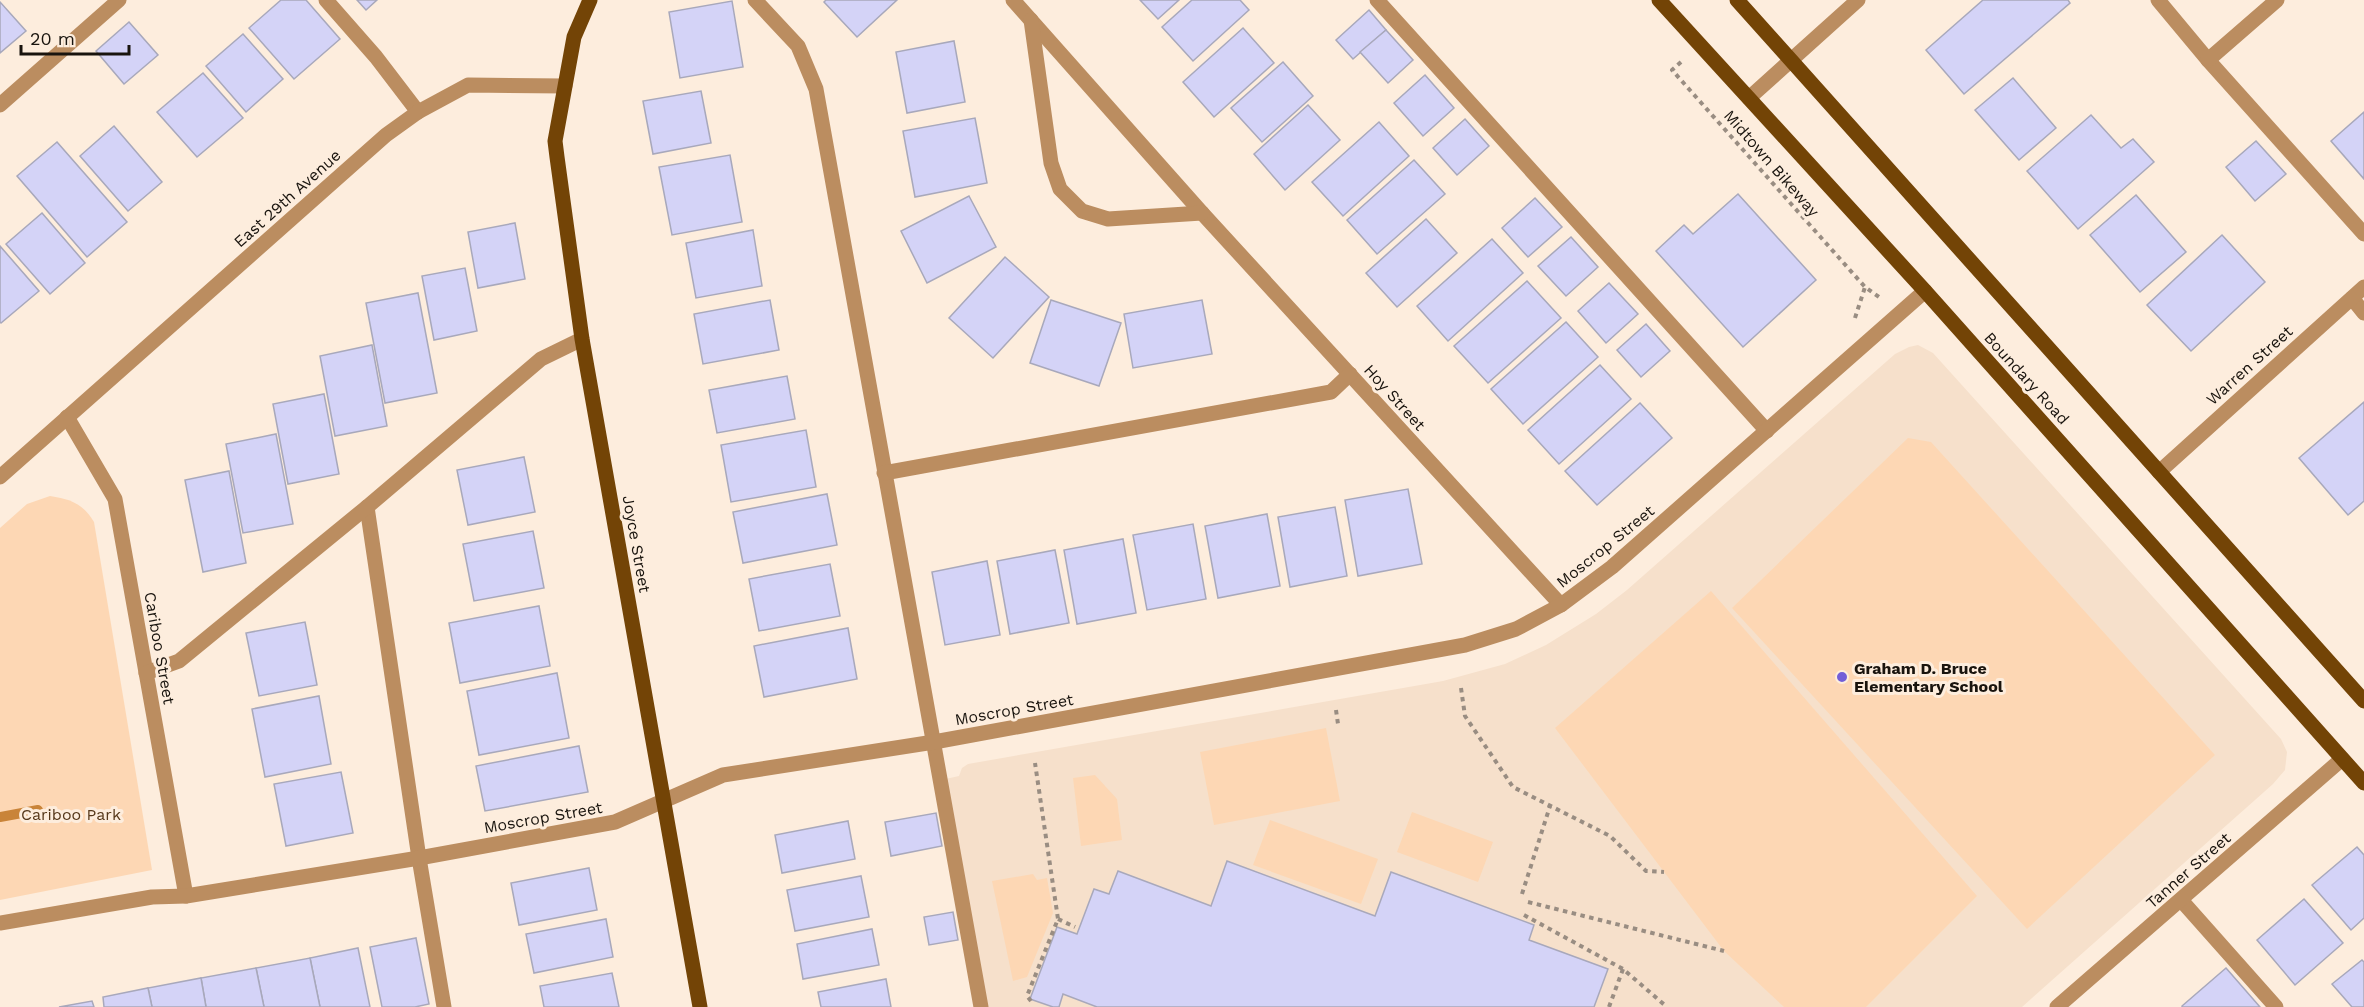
<svg xmlns="http://www.w3.org/2000/svg" width="2364" height="1007" font-family="'Work Sans',sans-serif">
	<style>
		.built { fill: #f6e0cb }
		.green { fill: #fdd7b4 }
		.lines { fill: none; stroke-linecap: round; stroke-linejoin: round }
		.stream { stroke: #c98439; stroke-width: 10 }
		.building { fill: #d4d3f7; stroke: #a8a8bb; stroke-width: 1.5 }
		.path { stroke: #998d82; stroke-width: 4; stroke-dasharray: 4.5 4.5; stroke-linecap: butt }
		.minor { stroke: #bb8d60; stroke-width: 15 }
		.major { stroke: #734406; stroke-width: 15 }
		.poi-dot { fill: #725ed8; stroke: #fdeddd; stroke-width: 2 }
		.labels { text-anchor: middle; stroke-width: 6; stroke-linejoin: round; paint-order: stroke }
		.street-label { font-size: 16px; fill: #19140e; stroke: #fdeddd }
		.poi-label { font-size: 16px; font-weight: bold; fill: #19140e; stroke: #fdeddd; text-anchor: start }
		.park-label { font-size: 16px; fill: #56381a; stroke: #fdeddd }
	</style>
	<rect width="100%" height="100%" fill="#fdeddd"/>
	<polygon class="built" points="1918,345 1933,353 2281,739 2287,752 2285,770 2273,784 2022,1007 981,1007 941,780 959,776 962,768 968,764 1443,681 1505,664 1546,645 1596,614 1627,590 1895,354 1909,347"/>
	<g class="green">
		<polygon points="1908,438 1931,442 2215,755 2027,929 1732,608"/>
		<path d="M50,496C71,499 83,504 94,522L152,870L0,900V528L27,504Z"/>
		<polygon points="1711,591 1977,896 1866,1007 1784,1007 1724,951 1555,728"/>
		<polygon points="1326,728 1340,801 1214,825 1200,752"/>
		<polygon points="1095,775 1117,799 1122,840 1081,846 1073,778"/>
		<polygon points="1412,812 1493,842 1478,882 1397,852"/>
		<polygon points="1270,820 1378,859 1361,904 1253,865"/>
		<polygon points="1033,874 1037,880 1047,878 1053,913 1027,977 1013,981 992,881"/>
	</g>
	<g class="lines">
		<polyline class="stream" points="0,817 38,810"/>
	</g>
	<g class="building">
		<polygon points="281,0 306,0 340,39 294,79 249,28"/>
		<polygon points="357,0 377,0 366,10"/>
		<polygon points="826,0 897,0 857,37 824,2"/>
		<polygon points="1140,0 1179,0 1158,19"/>
		<polygon points="1192,0 1240,0 1249,10 1193,61 1162,27"/>
		<polygon points="1983,0 2068,0 2070,3 1964,94 1926,50"/>
		<polygon points="732,1 743,67 680,78 669,12"/>
		<polygon points="0,2 26,31 0,53"/>
		<polygon points="1369,10 1386,30 1353,59 1336,40"/>
		<polygon points="129,22 158,55 124,84 96,51"/>
		<polygon points="1243,28 1274,63 1214,117 1183,82"/>
		<polygon points="1386,30 1413,60 1388,83 1360,52"/>
		<polygon points="243,34 283,79 246,112 206,66"/>
		<polygon points="954,41 965,102 907,113 896,52"/>
		<polygon points="1283,62 1313,96 1262,142 1231,108"/>
		<polygon points="203,73 243,118 197,157 157,112"/>
		<polygon points="1425,75 1454,108 1423,136 1394,103"/>
		<polygon points="2013,78 2056,128 2019,160 1975,110"/>
		<polygon points="701,91 711,143 653,154 643,101"/>
		<polygon points="1308,105 1340,140 1285,190 1254,154"/>
		<polygon points="2364,112 2364,179 2331,141"/>
		<polygon points="2091,115 2121,148 2133,139 2154,162 2078,229 2027,171"/>
		<polygon points="975,118 987,183 915,197 903,131"/>
		<polygon points="1465,119 1489,146 1457,175 1433,148"/>
		<polygon points="1379,122 1409,156 1343,216 1312,182"/>
		<polygon points="114,126 162,182 128,211 80,156"/>
		<polygon points="2256,141 2286,174 2255,201 2226,167"/>
		<polygon points="57,142 127,222 87,257 17,176"/>
		<polygon points="730,155 742,222 672,235 659,167"/>
		<polygon points="1414,160 1445,194 1377,254 1347,220"/>
		<polygon points="1738,194 1816,280 1743,347 1656,251 1684,225 1693,234"/>
		<polygon points="2136,195 2186,252 2140,292 2090,235"/>
		<polygon points="969,196 996,247 927,283 901,231"/>
		<polygon points="1535,198 1562,227 1528,257 1502,228"/>
		<polygon points="42,213 85,263 50,294 6,244"/>
		<polygon points="1426,219 1457,253 1397,307 1366,273"/>
		<polygon points="515,223 525,279 478,288 468,232"/>
		<polygon points="753,230 762,286 696,298 686,243"/>
		<polygon points="2222,235 2265,282 2191,351 2147,305"/>
		<polygon points="1571,237 1598,267 1566,296 1538,266"/>
		<polygon points="1492,239 1523,273 1448,341 1417,306"/>
		<polygon points="0,246 39,291 1,323 0,322"/>
		<polygon points="1005,257 1049,297 993,358 949,318"/>
		<polygon points="465,268 477,331 434,340 422,276"/>
		<polygon points="1527,281 1561,318 1488,383 1454,346"/>
		<polygon points="1609,283 1638,314 1606,343 1578,311"/>
		<polygon points="418,293 437,393 385,403 366,303"/>
		<polygon points="770,300 779,350 703,364 694,314"/>
		<polygon points="1051,300 1121,323 1099,386 1030,363"/>
		<polygon points="1202,300 1212,354 1133,368 1124,314"/>
		<polygon points="1566,322 1598,357 1523,424 1491,389"/>
		<polygon points="1646,324 1670,351 1641,377 1617,350"/>
		<polygon points="372,345 387,426 335,436 320,356"/>
		<polygon points="1600,365 1631,399 1559,464 1528,430"/>
		<polygon points="787,376 795,419 717,433 709,390"/>
		<polygon points="324,394 339,474 288,484 273,404"/>
		<polygon points="2364,402 2364,501 2348,515 2299,458"/>
		<polygon points="1640,403 1672,438 1597,505 1565,471"/>
		<polygon points="806,430 816,487 731,502 721,445"/>
		<polygon points="276,434 293,524 243,533 226,444"/>
		<polygon points="524,457 535,512 468,525 457,470"/>
		<polygon points="229,471 246,563 203,572 185,480"/>
		<polygon points="1408,489 1422,564 1358,576 1345,500"/>
		<polygon points="827,494 837,545 743,563 733,512"/>
		<polygon points="1335,507 1347,576 1290,587 1278,517"/>
		<polygon points="1267,514 1280,586 1218,598 1205,526"/>
		<polygon points="1193,524 1206,599 1147,610 1133,535"/>
		<polygon points="533,531 544,588 474,601 463,544"/>
		<polygon points="1123,539 1136,613 1077,624 1064,550"/>
		<polygon points="1055,550 1069,623 1010,634 997,561"/>
		<polygon points="987,561 1000,635 945,645 932,572"/>
		<polygon points="830,564 840,616 759,631 749,579"/>
		<polygon points="539,606 550,666 460,683 449,623"/>
		<polygon points="305,622 317,685 259,696 246,633"/>
		<polygon points="848,628 857,679 764,697 754,646"/>
		<polygon points="557,673 569,738 479,755 467,691"/>
		<polygon points="319,696 331,764 265,777 252,709"/>
		<polygon points="579,746 588,792 485,811 476,766"/>
		<polygon points="341,772 353,833 286,846 274,784"/>
		<polygon points="936,813 942,846 891,856 885,822"/>
		<polygon points="848,821 855,859 782,873 775,835"/>
		<polygon points="2357,847 2364,855 2364,918 2351,930 2312,885"/>
		<polygon points="1227,861 1375,916 1391,872 1534,925 1529,940 1608,969 1594,1007 1097,1007 1063,994 1059,1007 1053,1007 1030,999 1057,927 1077,934 1094,889 1109,894 1118,871 1211,906"/>
		<polygon points="589,868 597,910 519,925 511,883"/>
		<polygon points="861,876 869,917 795,931 787,890"/>
		<polygon points="2304,899 2343,943 2295,985 2257,940"/>
		<polygon points="953,912 958,940 929,945 924,917"/>
		<polygon points="606,919 613,957 534,973 526,934"/>
		<polygon points="872,929 879,965 803,979 797,944"/>
		<polygon points="416,938 429,1004 415,1007 382,1007 370,947"/>
		<polygon points="358,948 370,1007 320,1007 310,958"/>
		<polygon points="310,958 320,1007 264,1007 256,968"/>
		<polygon points="2362,960 2364,962 2364,1007 2352,1007 2332,984"/>
		<polygon points="256,968 264,1007 206,1007 201,978"/>
		<polygon points="2226,968 2260,1007 2182,1007 2182,1006"/>
		<polygon points="612,973 619,1007 544,1007 540,986"/>
		<polygon points="201,978 206,1007 152,1007 148,988"/>
		<polygon points="886,979 891,1007 821,1007 818,992"/>
		<polygon points="148,988 152,1007 104,1007 103,997"/>
		<polygon points="92,1001 94,1007 59,1007"/>
	</g>
	<g class="lines">
		<g class="path">
			<polyline points="1681,62 1672,70 1865,287 1879,297"/>
			<polyline points="1855,318 1865,287"/>
			<polyline points="1461,688 1465,716 1513,787 1610,836 1646,871 1664,872"/>
			<polyline points="1336,710 1338,724"/>
			<polyline points="1522,894 1550,806"/>
			<polyline points="1528,902 1724,951"/>
			<polyline points="1524,915 1623,969 1667,1007"/>
			<polyline points="1058,919 1075,927"/>
			<polyline points="1031,1001 1027,996 1058,919 1035,763"/>
			<polyline points="1609,1007 1623,969"/>
		</g>
		<g class="minor">
			<polyline points="326,0 376,57 418,112"/>
			<polyline points="755,0 798,46 816,89 981,1007"/>
			<polyline points="1013,0 1202,213 1561,605"/>
			<polyline points="1377,0 1767,431"/>
			<polyline points="2158,0 2208,60 2364,234"/>
			<polyline points="1031,20 1051,163 1060,189 1082,211 1108,219 1202,213"/>
			<polyline points="2208,60 2277,0"/>
			<polyline points="1749,98 1858,0"/>
			<polyline points="0,105 119,0"/>
			<polyline points="2352,298 2364,313"/>
			<polyline points="67,417 115,499 186,896"/>
			<polyline points="2159,472 2364,287"/>
			<polyline points="884,473 1331,392 1350,374"/>
			<polyline points="0,477 386,135 418,112 468,85 565,86"/>
			<polyline points="367,507 419,858 444,1007"/>
			<polyline points="146,673 179,661 367,507 541,359 582,339"/>
			<polyline points="2181,900 2276,1007"/>
			<polyline points="0,923 152,897 186,896 419,858 615,822 723,775 934,742 1465,645 1516,629 1561,605 1612,567 1925,291"/>
			<polyline points="2057,1007 2342,759"/>
		</g>
		<g class="major">
			<polyline points="590,0 574,37 555,141 557,157 582,339 700,1007"/>
			<polyline points="1659,0 1925,291 2364,783"/>
			<polyline points="1737,0 2364,701"/>
		</g>
	</g>
	<circle class="poi-dot" cx="1842" cy="677" r="6"/>
	<g class="labels">
		<g class="street-label">
			<text transform="translate(1772 163) rotate(49)" y="6">Midtown Bikeway</text>
			<text transform="translate(287 198) rotate(-42)" y="6">East 29th Avenue</text>
			<text transform="translate(2249 365) rotate(-42)" y="6">Warren Street</text>
			<text transform="translate(2027 378) rotate(48)" y="6">Boundary Road</text>
			<text transform="translate(1395 397) rotate(48)" y="6">Hoy Street</text>
			<text transform="translate(637 544) rotate(80)" y="6">Joyce Street</text>
			<text transform="translate(1605 546) rotate(-39)" y="6">Moscrop Street</text>
			<text transform="translate(160 648) rotate(80)" y="6">Cariboo Street</text>
			<text transform="translate(1014 709) rotate(-10)" y="6">Moscrop Street</text>
			<text transform="translate(543 817) rotate(-10)" y="6">Moscrop Street</text>
			<text transform="translate(2188 870) rotate(-41)" y="6">Tanner Street</text>
		</g>
		<g class="poi-label">
			<text x="1854" y="674">Graham D. Bruce<tspan x="1854" dy="18">Elementary School</tspan></text>
		</g>
		<g class="park-label">
			<text x="71" y="820">Cariboo Park</text>
		</g>
	</g>
	<path d="M21 45v9h108v-9" fill="none" stroke="#19140e" stroke-width="3"/>
	<text x="30" y="45" font-size="18" fill="#19140e" stroke="#fdeddd" stroke-width="4.5" paint-order="stroke">20 m</text>
</svg>
